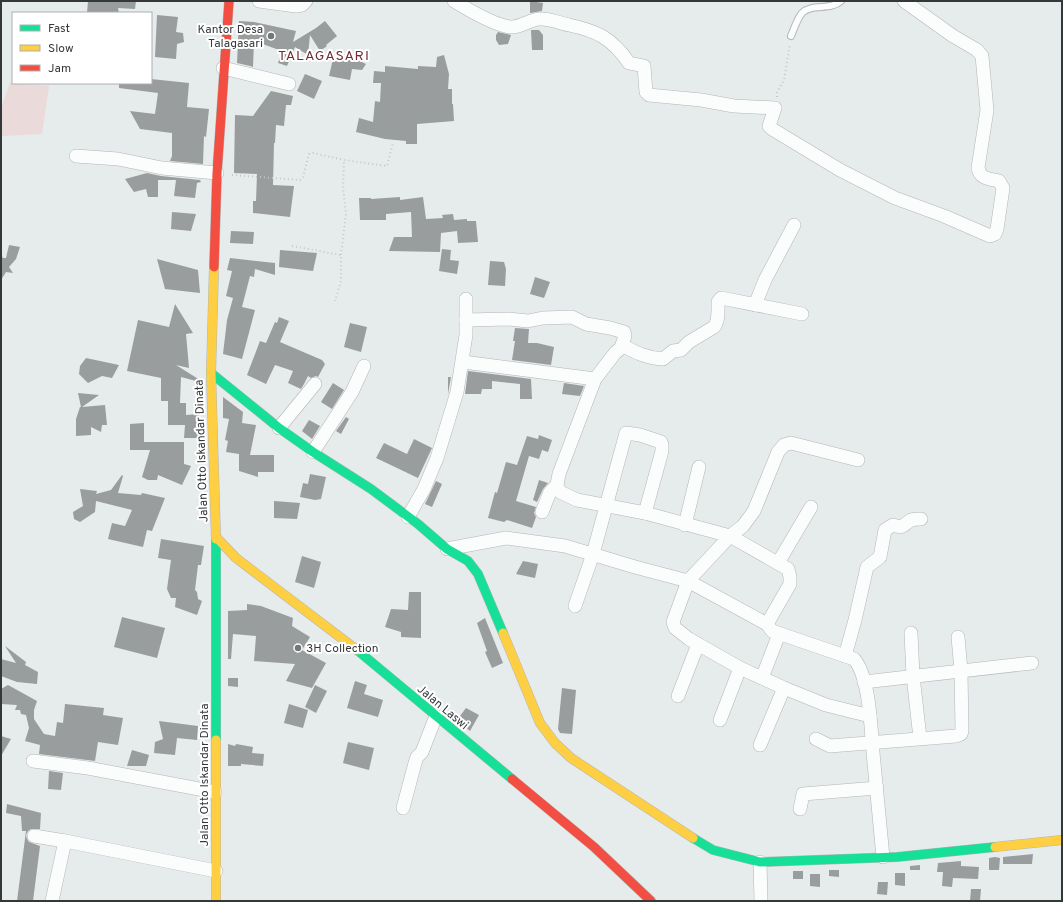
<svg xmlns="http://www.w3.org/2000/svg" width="1063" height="902" font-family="Overpass,sans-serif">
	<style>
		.green { fill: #eadada }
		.building { fill: #9a9d9d }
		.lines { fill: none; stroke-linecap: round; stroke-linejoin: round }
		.lane-casing { stroke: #b3b6b6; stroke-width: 8 }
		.street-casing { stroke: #b3b6b6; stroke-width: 14 }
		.fast-casing { stroke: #b3b6b6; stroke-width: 10 }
		.slow-casing { stroke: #b3b6b6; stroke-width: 10 }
		.jam-casing { stroke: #b3b6b6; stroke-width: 10 }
		.path { stroke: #c6c8c8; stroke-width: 2; stroke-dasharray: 1 3; stroke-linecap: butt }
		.lane { stroke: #fbfcfc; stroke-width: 6 }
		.street { stroke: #fbfcfc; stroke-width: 13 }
		.fast { stroke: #16e098; stroke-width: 9 }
		.slow { stroke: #ffcf43; stroke-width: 9 }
		.jam { stroke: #f24e42; stroke-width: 9 }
		.poi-dot { fill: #727777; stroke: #fff; stroke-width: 1.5 }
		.labels { text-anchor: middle; stroke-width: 4; stroke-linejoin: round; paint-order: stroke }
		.poi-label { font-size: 12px; fill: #343838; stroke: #fff; text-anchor: end }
		.street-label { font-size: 12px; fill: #343838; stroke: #fff }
		.quarter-label { font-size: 14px; letter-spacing: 1px; fill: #722b31; stroke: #fff }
	</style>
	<rect width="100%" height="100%" fill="#e6ebeb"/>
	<polygon class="green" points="10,83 49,86 42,134 1,136 1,108"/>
	<g class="building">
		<polygon points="88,1 136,1 135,9 118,8 119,13 87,13"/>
		<polygon points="530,1 543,3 542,11 530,13"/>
		<polygon points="157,15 178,17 176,32 183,33 184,42 177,44 176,59 155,57"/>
		<polygon points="239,21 254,22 296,31 293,42 316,28 325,21 337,36 326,45 327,46 320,51 310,35 308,55 295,47 287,66 278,63 282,51 254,41 253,67 250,66 237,63"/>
		<polygon points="531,30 539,30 543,35 543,50 532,50"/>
		<polygon points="498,32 511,35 508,44 499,45 496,40 496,35"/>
		<polygon points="444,55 449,74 448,89 452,89 452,104 453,104 454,121 417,124 417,144 406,144 406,141 385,139 356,132 359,118 373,122 375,101 380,102 381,83 373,83 374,71 385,72 385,66 418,69 418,66 436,67 437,57"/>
		<polygon points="343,56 358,60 366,64 362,70 352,69 350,80 329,76 333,59"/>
		<polygon points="305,74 322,81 314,99 297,91"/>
		<polygon points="151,79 189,83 187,107 209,109 206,137 204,136 203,164 170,161 172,156 172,133 140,129 130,111 155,114 158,93 119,88 119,83 151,83"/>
		<polygon points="271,91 293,96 291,105 286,105 284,126 276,125 275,143 274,143 273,185 294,186 290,217 253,213 253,201 256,201 257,174 234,173 235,115 253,116"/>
		<polygon points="147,173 161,176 200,180 201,182 197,183 195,198 174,196 176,180 158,180 158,197 148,197 146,189 134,192 125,179"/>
		<polygon points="400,197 400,200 423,197 426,219 443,218 442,215 453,214 454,220 467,219 467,221 476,221 478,242 458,243 457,231 441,233 440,252 389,251 394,237 412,237 411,212 386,214 386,220 360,220 359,198 371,198 371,199"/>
		<polygon points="172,212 196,214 191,231 171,229"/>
		<polygon points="231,231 254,232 253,244 230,243"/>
		<polygon points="9,245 20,247 16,259 9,267 13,273 6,272 1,280 1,255 3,258 6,258"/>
		<polygon points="442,249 451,250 450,260 459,261 457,274 439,271"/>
		<polygon points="280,250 317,253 313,271 279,267"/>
		<polygon points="230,258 275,263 275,275 255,269 254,277 250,276 242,307 255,310 242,359 223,354 227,320 233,298 226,296 232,271 227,270"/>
		<polygon points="157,259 198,270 200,293 165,289"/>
		<polygon points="490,261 504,262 506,269 505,286 488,285"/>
		<polygon points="535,277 550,282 544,298 530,294"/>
		<polygon points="175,304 193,333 186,334 189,368 176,365 200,380 200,382 181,377 180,403 186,403 186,415 199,414 198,438 184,438 185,425 168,425 168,401 161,401 161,378 127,371 138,320 169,327"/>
		<polygon points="279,317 289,321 280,342 322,360 325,364 318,377 316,376 311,378 308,376 304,384 301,389 288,383 293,371 275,365 266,384 247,375 260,341 266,343 275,322 277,323"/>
		<polygon points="350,323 367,327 361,352 344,347"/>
		<polygon points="515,328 529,329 528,343 537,343 554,347 551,365 512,360 515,341 513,341"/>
		<polygon points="86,358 119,365 112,378 102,376 88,383 79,374 80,366"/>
		<polygon points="468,371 531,379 532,399 520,399 520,384 492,381 492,389 482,389 481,394 465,394"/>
		<polygon points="448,377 451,377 448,394"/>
		<polygon points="333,383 344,390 332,409 321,402"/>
		<polygon points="564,383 584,386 580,396 562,394"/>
		<polygon points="78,393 99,395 82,407 105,405 107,425 102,425 101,432 91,427 91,435 76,436 76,419 80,407 81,407"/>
		<polygon points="223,397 243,412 242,423 256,425 250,455 274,455 274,472 258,472 258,477 239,471 239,454 226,452 228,441 225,440 229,419 223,418"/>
		<polygon points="346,417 349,419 341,434 336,431"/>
		<polygon points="309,420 320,426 312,439 302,431"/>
		<polygon points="144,423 144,442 184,442 184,464 191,466 182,485 158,475 157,480 148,480 142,477 150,450 130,450 130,424"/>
		<polygon points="539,435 552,440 548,452 542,450 539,459 529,456 516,501 536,507 534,513 536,517 532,528 507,520 504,522 488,518 495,492 497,493 506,462 517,465 527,436 538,439"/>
		<polygon points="414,439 432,448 418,478 376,458 384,443 407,454"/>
		<polygon points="310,474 326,477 321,499 315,500 300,497 303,483 308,484"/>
		<polygon points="122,475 123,476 118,493 141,495 142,493 165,498 152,531 147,530 143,547 108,539 112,523 125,526 132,510 96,501 95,512 80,522 74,519 73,512 83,506 80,489 97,491 96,494 111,490"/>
		<polygon points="539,480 548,483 543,489 537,502 533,500"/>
		<polygon points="436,481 442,484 432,507 425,504"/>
		<polygon points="274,501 300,503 297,519 274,518"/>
		<polygon points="161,539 204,546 201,565 198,565 195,590 197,592 198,599 202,601 197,615 175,607 176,598 171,598 167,589 171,560 158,558"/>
		<polygon points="302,556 321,562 314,588 295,582"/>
		<polygon points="523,561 538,564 535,578 516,574"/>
		<polygon points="409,592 421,592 421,638 401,637 401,632 385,627 391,609 408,610"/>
		<polygon points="247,604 261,606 293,618 292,626 310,637 302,650 326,663 312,688 286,681 295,664 254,661 256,636 233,634 231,659 228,659 228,611 247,610"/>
		<polygon points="122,617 165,628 157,658 114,647"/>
		<polygon points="485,618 503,663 492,668 485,652 487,651 477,623"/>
		<polygon points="5,646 26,662 25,665 38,672 37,684 17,682 1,676 1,659 16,663"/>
		<polygon points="228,678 238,678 238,687 228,686"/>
		<polygon points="355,681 367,685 364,694 383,700 378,717 347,708"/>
		<polygon points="8,685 37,701 34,710 34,719 44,734 55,736 57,722 63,723 65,704 104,708 103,715 123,718 118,745 98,742 95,761 39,754 40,745 25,741 29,728 26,715 21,714 20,710 15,710 17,705 1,704 1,689"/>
		<polygon points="315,685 327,691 316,713 305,707"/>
		<polygon points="562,688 576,690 572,734 560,733 558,729"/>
		<polygon points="289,704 308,710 303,728 284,723"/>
		<polygon points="466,708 479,715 470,731 457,720"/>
		<polygon points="159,721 198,726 197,740 177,738 175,755 154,753 155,742 163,739"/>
		<polygon points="1,736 11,739 1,756"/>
		<polygon points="348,742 374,748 369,770 343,763"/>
		<polygon points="228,744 235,746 236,744 253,747 252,753 264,754 263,766 241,764 241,766 228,766"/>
		<polygon points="132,750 149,755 146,766 127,766"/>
		<polygon points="49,771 63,773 61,790 48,789"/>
		<polygon points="7,804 41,813 40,829 31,829 28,831 26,835 27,839 29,842 40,846 33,901 17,901 26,831 22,831 21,816 6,813"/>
		<polygon points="1033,854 1032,864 1003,864 1003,857"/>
		<polygon points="995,857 1000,858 999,870 989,870 989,858"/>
		<polygon points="961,861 961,866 979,867 978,879 953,878 952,887 942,886 943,872 937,872 938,863"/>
		<polygon points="920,865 920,870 910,870 910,866"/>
		<polygon points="829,870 839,870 839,877 829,876"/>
		<rect x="793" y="871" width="10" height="8"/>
		<polygon points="895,873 905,873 905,886 895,885"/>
		<polygon points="810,874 820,874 820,887 810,886"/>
		<polygon points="878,882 888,882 887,895 877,894"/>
		<polygon points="971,889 981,889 980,901 970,901"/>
	</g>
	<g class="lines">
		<g class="lane-casing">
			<path id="lane" d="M791,36C794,29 797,19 802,13C812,3 830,11 841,1"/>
		</g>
		<g class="street-casing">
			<g id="street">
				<polyline points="259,1 296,6 302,5 306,1"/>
				<path d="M454,1C467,9 494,25 510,27C520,28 529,20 539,19C550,18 558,23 569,25C597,31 612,38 629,63L644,66L646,92L649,95L701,100L734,106L775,108L769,126L772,129L840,170L895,198L944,216L990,236L995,234L997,229L1003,188L999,181C990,179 980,179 978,168L987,110L982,56L977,50L953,36L904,1"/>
				<polyline points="223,68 289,84"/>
				<polyline points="76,156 118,159 162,168 217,173"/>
				<polyline points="755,305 765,280 794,225"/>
				<polyline points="466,320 508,319 528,321 543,318 572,317 586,324 610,328 624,332 625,336 621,348 615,353 595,379 559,474 557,485 560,492 577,500 645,513 730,536 788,569 790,577 790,584 767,624"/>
				<path d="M622,345C636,353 647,358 663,359L673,351L681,350L689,342L714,327C719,321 718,310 718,302L721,298L802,314"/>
				<polyline points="463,362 595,379"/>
				<polyline points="279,428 315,384"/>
				<polyline points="313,452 352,392 364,366"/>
				<polyline points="858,460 791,443 784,445 778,452 754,511 743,526 730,536 688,581 673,622 675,628 689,639 740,668 784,688 826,705 870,716"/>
				<polyline points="542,512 550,492 557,485"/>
				<polyline points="408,517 424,489 437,458 457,392 466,335 466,299"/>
				<polyline points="685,525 699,467"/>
				<path d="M447,549L506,538L565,546L635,567L688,581L767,624L772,631L854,659C871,678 871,737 874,763C877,794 880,826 883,857"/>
				<polyline points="778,563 811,507"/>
				<polyline points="575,606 593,554 626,433 640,435 661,442 662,445 662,451 645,513"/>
				<polyline points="911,633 913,676 920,738"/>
				<path d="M845,656L855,620L867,567L880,557L885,530L893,525C905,529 902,525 911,520C914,519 918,519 921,519"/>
				<polyline points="762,678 779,634"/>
				<polyline points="864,682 1032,663"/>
				<polyline points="678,696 698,644"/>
				<polyline points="720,720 740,668"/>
				<polyline points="816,739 830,746 956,736 961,734 962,731 961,671 958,637"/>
				<polyline points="760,745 784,688"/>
				<polyline points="33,761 88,768 215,792"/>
				<polyline points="403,808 415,763 417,757 422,752 436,716"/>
				<polyline points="800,809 803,794 877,788"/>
				<polyline points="34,836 65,841 216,871"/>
				<polyline points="760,862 761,901"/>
				<polyline points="52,901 65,841"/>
			</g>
		</g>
		<g class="fast-casing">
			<g id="fast">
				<polyline points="211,373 279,428 313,452 371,489 418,524 447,549 468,561 478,574 503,633"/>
				<polyline points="216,539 216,740"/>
				<polyline points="357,650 512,779"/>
				<polyline points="693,838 713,850 760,862 897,857 995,847"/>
			</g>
		</g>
		<g class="slow-casing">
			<g id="slow">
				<polyline points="214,267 211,373 216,539"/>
				<polyline points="216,537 236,558 357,650"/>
				<polyline points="503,633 540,723 555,743 571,758 693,838"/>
				<polyline points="216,740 216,901"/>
				<polyline points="995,847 1062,840"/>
			</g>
		</g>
		<g class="jam-casing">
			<g id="jam">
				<polyline points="214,267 217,173 229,1"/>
				<polyline points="512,779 594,847 651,901"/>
			</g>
		</g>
		<g class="path">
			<polyline points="777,97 777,92 784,80 790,44"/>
			<polyline points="232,175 300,180 303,177 309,154 313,153 344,160"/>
			<polyline points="292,246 341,255 341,281 335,301"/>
			<polyline points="341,255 346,214 343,188 344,160 387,166 393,143"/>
		</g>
		<use href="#lane" class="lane"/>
		<use href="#street" class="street"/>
		<use href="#fast" class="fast"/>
		<use href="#slow" class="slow"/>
		<use href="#jam" class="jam"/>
	</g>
	<g class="poi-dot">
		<circle cx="271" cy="36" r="4"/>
		<circle cx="298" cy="648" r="4"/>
	</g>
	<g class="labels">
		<g class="poi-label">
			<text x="263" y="33">Kantor Desa<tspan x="263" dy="14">Talagasari</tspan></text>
			<text x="306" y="652" text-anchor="start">3H Collection</text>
		</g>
		<g class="street-label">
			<text transform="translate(201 451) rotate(-92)" y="4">Jalan Otto Iskandar Dinata</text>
			<text transform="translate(443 707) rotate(40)" y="4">Jalan Laswi</text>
			<text transform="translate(204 775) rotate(-90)" y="4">Jalan Otto Iskandar Dinata</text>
		</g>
		<g class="quarter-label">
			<text x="324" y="60">TALAGASARI</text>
		</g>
	</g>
	<rect width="1063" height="902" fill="none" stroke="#343838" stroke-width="4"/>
	<rect x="12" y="12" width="140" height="72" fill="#ffffff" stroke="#aeafaf"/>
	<rect x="20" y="25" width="20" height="6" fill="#16e098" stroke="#aeafaf"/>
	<text x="48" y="32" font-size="12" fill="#343838">Fast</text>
	<rect x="20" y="45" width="20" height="6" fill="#ffcf43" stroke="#aeafaf"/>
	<text x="48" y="52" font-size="12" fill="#343838">Slow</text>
	<rect x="20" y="65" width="20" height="6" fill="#f24e42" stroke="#aeafaf"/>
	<text x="48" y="72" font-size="12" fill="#343838">Jam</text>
</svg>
